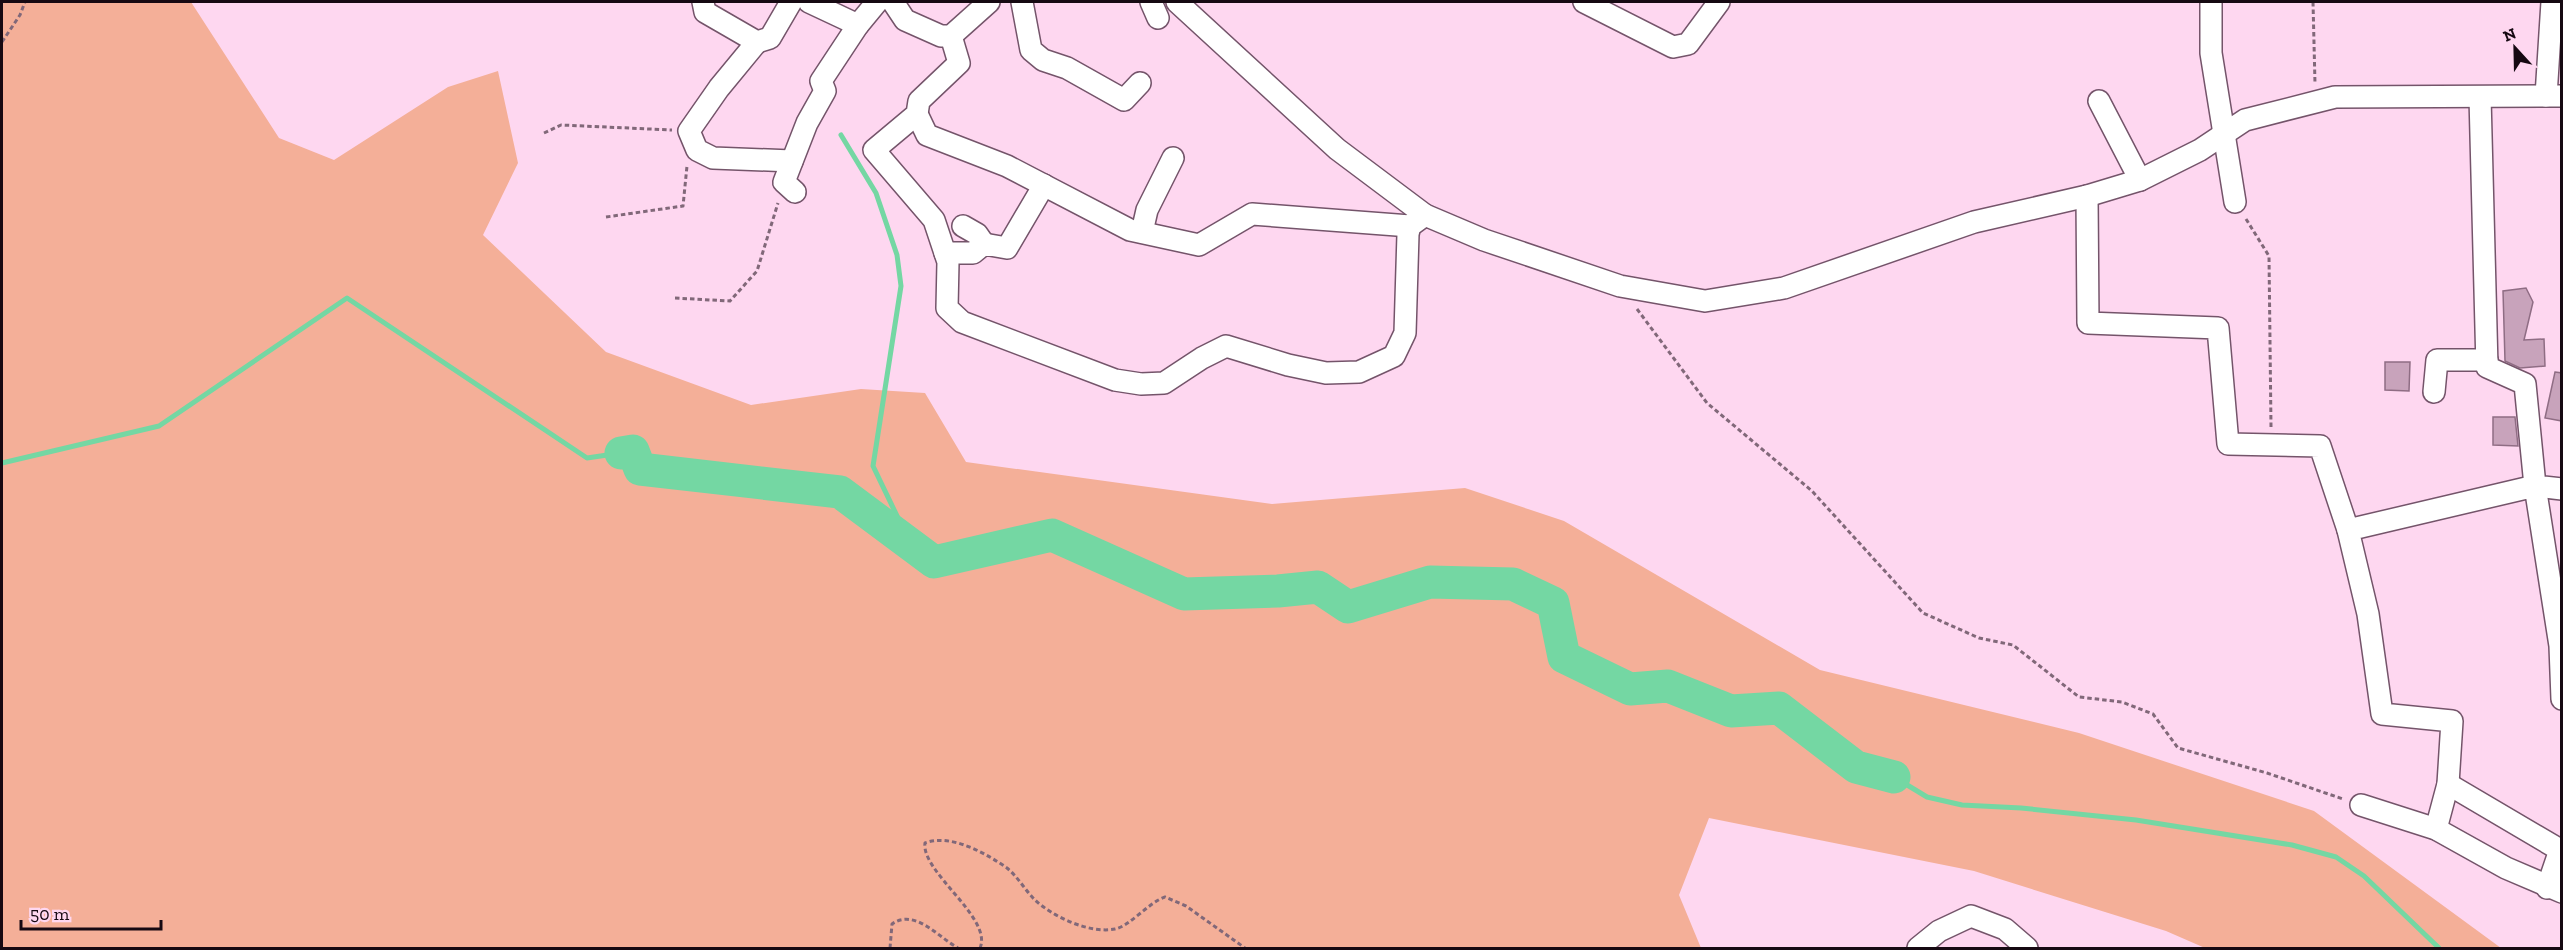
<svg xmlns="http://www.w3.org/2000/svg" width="2563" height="950" font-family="'Zilla Slab',serif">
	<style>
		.green { fill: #f4af98 }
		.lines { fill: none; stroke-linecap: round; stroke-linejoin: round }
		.stream { stroke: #74d7a3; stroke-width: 5 }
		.river { stroke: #74d7a3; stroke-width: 33 }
		.building { fill: #c8a3bb; stroke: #8f6d84; stroke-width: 1.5 }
		.minor-casing { stroke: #74546a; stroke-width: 24 }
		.path { stroke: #816879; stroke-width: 3; stroke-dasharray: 4.5 3; stroke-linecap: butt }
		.minor { stroke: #fff; stroke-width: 21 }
	</style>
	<rect width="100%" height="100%" fill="#fed7f0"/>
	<polygon class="green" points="2,2 191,2 279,138 334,160 448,87 498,71 518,163 483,235 606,352 751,405 861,389 925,393 966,462 1272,504 1465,488 1564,521 1820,670 2079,733 2314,811 2501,948 2205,948 2166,931 1974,871 1709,818 1679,895 1701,948 2,948"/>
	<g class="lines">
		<g class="stream">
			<polyline points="841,135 876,193 897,255 901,286 873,466 911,545"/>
			<polyline points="2,463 159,426 347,298 587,458 621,453"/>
			<polyline points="1894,777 1927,797 1962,805 2021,808 2136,820 2292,845 2336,857 2364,876 2439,948"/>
		</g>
		<polyline class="river" points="621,453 633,451 640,469 840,492 934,562 1052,535 1184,594 1278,591 1318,587 1348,607 1430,582 1513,584 1553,603 1564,657 1630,689 1668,686 1731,711 1779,708 1856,767 1894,777"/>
	</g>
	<g class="building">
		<polygon points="2526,288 2533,302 2524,340 2544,339 2545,366 2520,368 2505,361 2503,291"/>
		<polygon points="2385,362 2410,362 2409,391 2385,390"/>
		<polygon points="2555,372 2562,373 2562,421 2545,418"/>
		<polygon points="2493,417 2515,417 2518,446 2493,445"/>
	</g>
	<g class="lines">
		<g class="minor-casing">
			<g id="minor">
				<polyline points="703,2 705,12 757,42 770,38 791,2"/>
				<polyline points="809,2 858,25 877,2"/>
				<polyline points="893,2 905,20 941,36 951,36 989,2"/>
				<polyline points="1022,2 1031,50 1043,60 1067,68 1124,100 1140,83"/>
				<polyline points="1151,2 1158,18"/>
				<polyline points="1177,2 1337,149 1425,215 1484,240 1620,286 1705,301 1784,288 1974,222 2087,196 2140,180 2200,150 2245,120 2335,97 2562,96"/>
				<polyline points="1584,2 1673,47 1688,44 1719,2"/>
				<polyline points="2211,2 2211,53 2235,202"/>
				<polyline points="951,36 959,63 919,101 917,114 874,150 934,220 948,262 947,308 962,322 1115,380 1141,384 1164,383 1202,358 1226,346 1288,365 1326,373 1359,372 1394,356 1405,333 1408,234 1410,226 1425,215"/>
				<polyline points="757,42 719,88 689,131 697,150 713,158 792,161"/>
				<polyline points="2546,96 2552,2"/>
				<polyline points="2480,97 2487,367 2525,384 2535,486 2562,489"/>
				<polyline points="2099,101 2140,180"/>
				<polyline points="917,114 927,135 1007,166 1130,230 1199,245 1252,214 1410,226"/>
				<polyline points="795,192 784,182 807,123 825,91 821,81 858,25"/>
				<polyline points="2087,196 2088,323 2218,328 2228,444 2320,446 2348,530"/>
				<polyline points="963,226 977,234 984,244"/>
				<polyline points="1142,232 1147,210 1173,158"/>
				<polyline points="945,253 973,253 984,244 1007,248 1044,185"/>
				<polyline points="2434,392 2437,360 2487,360"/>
				<polyline points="2448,784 2560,850 2547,888"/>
				<polyline points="2361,805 2436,829 2506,868 2562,892"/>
				<polyline points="2436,829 2448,784 2452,721 2382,714 2368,614 2348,530 2535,486 2560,646 2562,699"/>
				<polyline points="1918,948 1939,931 1971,916 2005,929 2027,948"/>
			</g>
		</g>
		<g class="path">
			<polyline points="2313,2 2315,84"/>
			<polyline points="2,42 20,15 25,2"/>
			<polyline points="544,133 561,125 672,130"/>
			<polyline points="606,217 683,206 687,166"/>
			<polyline points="2246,219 2269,256 2271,427"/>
			<polyline points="675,298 730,301 757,271 778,203"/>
			<polyline points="1637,309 1707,403 1812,491 1923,613 1979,638 2013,645 2079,697 2122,702 2153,714 2178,748 2267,773 2343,799"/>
			<path d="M890,948L892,924C915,908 938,937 958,948"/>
			<path d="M980,948C993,918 921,872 925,843C951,833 987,854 1007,868C1018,877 1025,890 1035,900C1053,917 1090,934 1115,929C1130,926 1148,903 1165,897L1186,906L1245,948"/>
		</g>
		<use href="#minor" class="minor"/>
	</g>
	<rect width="2563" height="950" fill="none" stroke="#160912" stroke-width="6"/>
	<g transform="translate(2515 48) rotate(338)" stroke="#fed7f0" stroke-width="4.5" paint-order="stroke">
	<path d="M0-4.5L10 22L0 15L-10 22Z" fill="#160912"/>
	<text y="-9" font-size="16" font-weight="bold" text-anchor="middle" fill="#160912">N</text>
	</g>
	<path d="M21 920v9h140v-9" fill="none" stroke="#160912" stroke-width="3"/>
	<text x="30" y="920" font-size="18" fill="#160912" stroke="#fed7f0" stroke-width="4.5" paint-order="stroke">50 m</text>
</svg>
